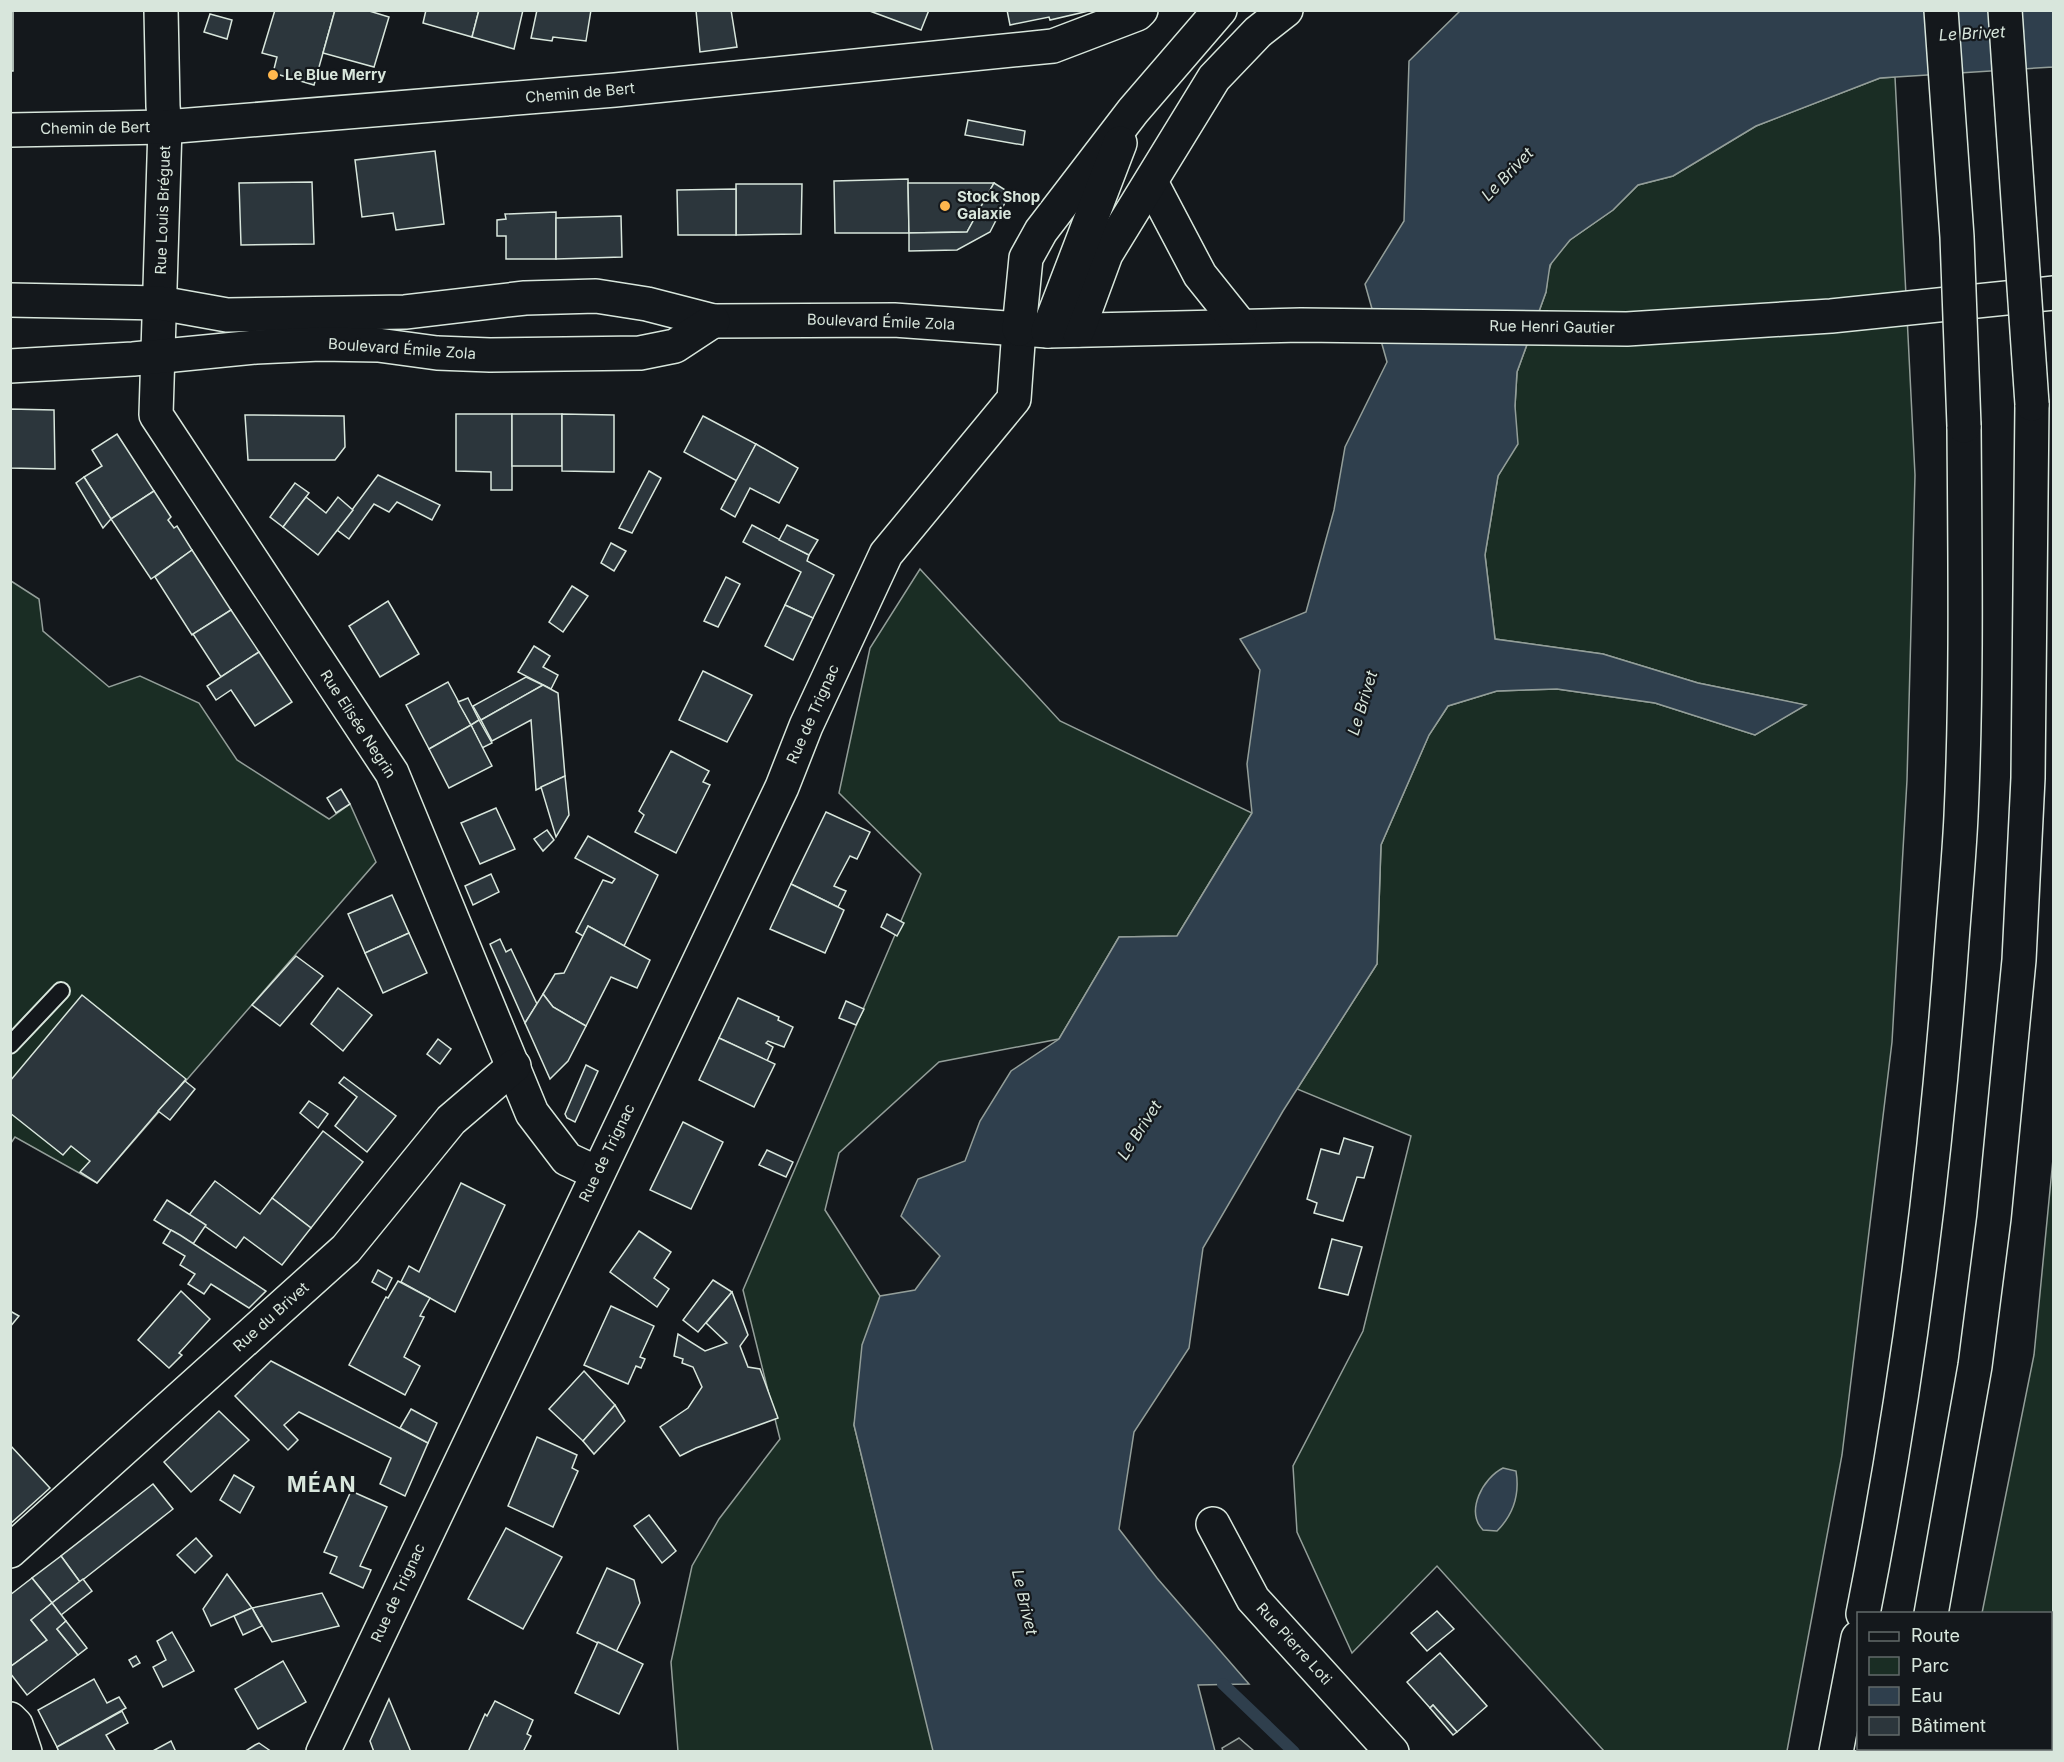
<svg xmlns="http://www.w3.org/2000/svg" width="2064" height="1762" font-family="Inter,sans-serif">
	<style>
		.green { fill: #1a2d24; stroke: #939e99; stroke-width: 1.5 }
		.parking { fill: #24282b; stroke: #939e99; stroke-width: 1.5 }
		.water { fill: #2f3f4d; stroke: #939e99; stroke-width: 1.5 }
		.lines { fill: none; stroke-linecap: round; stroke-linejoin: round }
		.stream { stroke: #2f3f4d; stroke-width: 12 }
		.building { fill: #2c363c; stroke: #d8e6dc; stroke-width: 1.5 }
		.service-casing { stroke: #d8e6dc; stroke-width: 20 }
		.minor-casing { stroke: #d8e6dc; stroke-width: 36 }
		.secondary-casing { stroke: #d8e6dc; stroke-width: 36 }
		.trunk-casing { stroke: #d8e6dc; stroke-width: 36 }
		.service { stroke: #14181c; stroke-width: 16 }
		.minor { stroke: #14181c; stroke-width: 33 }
		.secondary { stroke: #14181c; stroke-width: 33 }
		.trunk { stroke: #14181c; stroke-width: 33 }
		.trunk-bridge-casing { stroke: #d8e6dc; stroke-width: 36; stroke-linecap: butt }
		.trunk-bridge { stroke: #14181c; stroke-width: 33 }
		.poi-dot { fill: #ffb74d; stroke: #14181c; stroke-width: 2 }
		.labels { text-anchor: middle; stroke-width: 4.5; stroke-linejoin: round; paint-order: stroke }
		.poi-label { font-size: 15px; font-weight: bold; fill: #d8e6dc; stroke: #14181c; text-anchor: start }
		.street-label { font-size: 15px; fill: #d8e6dc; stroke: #14181c }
		.water-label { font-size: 16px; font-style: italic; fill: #d8e6dc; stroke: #14181c }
		.district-label { font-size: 21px; font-weight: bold; letter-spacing: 1.5px; fill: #d8e6dc; stroke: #14181c }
	</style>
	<rect width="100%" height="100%" fill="#14181c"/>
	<g class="green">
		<polygon points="1895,77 1915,475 1907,780 1892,1042 1842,1455 1787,1751 1604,1751 1437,1566 1352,1653 1297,1532 1293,1466 1363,1331 1411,1136 1297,1089 1377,964 1381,845 1429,735 1448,706 1497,691 1557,689 1655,703 1755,735 1805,705 1698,683 1603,654 1495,639 1485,555 1498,476 1506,462 1515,406 1517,372 1546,292 1548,273 1552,261 1570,240 1613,210 1638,185 1673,176 1756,126 1880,78"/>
		<polygon points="920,569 1060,721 1252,813 1177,936 1119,937 1059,1039 939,1062 839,1153 825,1210 880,1296 854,1425 934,1751 678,1751 671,1662 692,1566 719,1519 780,1439 743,1290 921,874 839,793 870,648"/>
		<polygon points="11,581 39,599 43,631 109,687 140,676 199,703 237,760 329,819 350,804 376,862 97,1183 15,1137 11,1143"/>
		<polygon points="2053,1159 2053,1751 1956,1751 1957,1748 2050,1748 2050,1614 1982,1613 2034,1355"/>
	</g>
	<polygon class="parking" points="1239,1738 1254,1751 1223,1751 1222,1748"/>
	<g class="water">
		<polygon points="1460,11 2053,11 2053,67 1880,78 1756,126 1673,176 1638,185 1613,210 1570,240 1550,265 1546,292 1517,372 1515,406 1518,444 1498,476 1485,555 1495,639 1603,654 1698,683 1806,705 1755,735 1655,703 1557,689 1497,691 1448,706 1429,735 1381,845 1377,964 1283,1111 1203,1248 1189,1348 1134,1432 1119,1529 1157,1578 1249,1684 1198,1685 1215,1751 933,1751 854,1425 862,1345 880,1296 915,1290 940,1256 901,1216 918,1179 965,1161 980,1121 1011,1071 1059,1039 1119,937 1177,936 1252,813 1247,764 1260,670 1240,639 1306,612 1334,510 1345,447 1387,362 1365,284 1404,221 1409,61"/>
		<path d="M1503,1468L1516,1471C1520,1495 1514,1514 1497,1531L1483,1530C1465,1511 1483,1478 1503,1468Z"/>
	</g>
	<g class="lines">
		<polyline class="stream" points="1223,1684 1294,1752"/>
	</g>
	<g class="building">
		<rect x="10" y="10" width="3" height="61"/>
		<polygon points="275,10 335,10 314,85 273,73 277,57 262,53"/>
		<polygon points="335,10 366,10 389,17 374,67 323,53"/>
		<polygon points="426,10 479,10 472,37 423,23"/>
		<polygon points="479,10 523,10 514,49 472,37"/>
		<polygon points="537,10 591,10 586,41 553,37 552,41 531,38"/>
		<polygon points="696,10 731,10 737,47 700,52"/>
		<polygon points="867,10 929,10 921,30"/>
		<polygon points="1007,10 1093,10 1050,20 1049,17 1010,25"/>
		<polygon points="210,14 232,20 227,39 204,32"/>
		<polygon points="968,120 1025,131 1023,145 965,135"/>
		<polygon points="435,151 444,224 396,230 393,213 362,217 355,160"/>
		<polygon points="908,179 909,233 835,233 834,181"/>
		<polygon points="312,182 314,244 241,245 239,183"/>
		<polygon points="908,183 994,183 967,232 909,233"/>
		<polygon points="994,183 1010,193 990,232 957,250 909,251 909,233 967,232"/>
		<polygon points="736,184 802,184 801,234 736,235"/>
		<polygon points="736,189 736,235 678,235 677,190"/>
		<polygon points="556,212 556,259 506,259 506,236 497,236 497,220 506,219 505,214"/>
		<polygon points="621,216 622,257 556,259 556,218"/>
		<polygon points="10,409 54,410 55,469 10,468"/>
		<polygon points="456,414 512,414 512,490 491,490 491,472 456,471"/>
		<rect x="512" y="414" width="50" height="52"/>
		<polygon points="562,414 614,415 614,472 562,471"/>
		<polygon points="245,415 344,416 345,447 335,460 248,460"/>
		<polygon points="703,416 756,444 737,481 684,452"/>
		<polygon points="117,434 154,491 111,519 84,477 102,466 92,450"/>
		<polygon points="756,444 798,468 779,503 750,488 735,517 721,509"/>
		<polygon points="649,471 661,478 632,533 619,528"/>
		<polygon points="378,475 440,505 432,520 397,502 389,512 374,504 349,539 337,530"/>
		<polygon points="84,477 111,519 103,528 76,483"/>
		<polygon points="295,483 309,493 283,527 270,517"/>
		<polygon points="154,491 171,517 168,520 174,528 177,526 192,550 151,579 111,519"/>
		<polygon points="306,497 326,513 338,497 353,510 318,555 283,527"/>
		<polygon points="752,525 809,555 807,561 834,575 813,618 785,605 801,572 743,542"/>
		<polygon points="787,525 818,540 809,555 779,540"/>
		<polygon points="611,543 626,551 614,571 601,563"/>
		<polygon points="192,550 231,610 192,635 155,577"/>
		<polygon points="726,577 740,584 718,627 704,621"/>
		<polygon points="572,586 588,596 563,632 549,622"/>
		<polygon points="388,601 419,654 380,677 349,626"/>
		<polygon points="785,605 813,618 793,660 765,646"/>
		<polygon points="231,610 259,652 221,677 193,634"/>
		<polygon points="534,646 550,656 543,667 558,675 551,689 518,672"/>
		<polygon points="259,652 292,702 255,726 231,690 216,700 207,686"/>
		<polygon points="703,671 752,695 727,742 679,720"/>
		<polygon points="526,677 543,685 481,720 473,706"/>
		<polygon points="448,682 471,725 429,749 406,705"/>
		<polygon points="543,685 558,693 565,776 536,790 531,720 492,741 481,720"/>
		<polygon points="468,698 479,720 471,725 458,702"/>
		<polygon points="479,720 492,743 482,748 471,725"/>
		<polygon points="471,725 492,766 449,788 429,749"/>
		<polygon points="671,751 709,771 703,782 710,785 676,853 635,832 644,815 639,811"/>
		<polygon points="565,776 569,815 556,837 541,787"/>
		<polygon points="341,789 350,804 336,813 327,798"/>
		<polygon points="496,808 515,849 480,864 461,823"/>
		<polygon points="826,812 870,832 857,859 850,856 834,886 846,891 838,907 791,884"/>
		<polygon points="547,830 554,840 543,851 534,839"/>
		<polygon points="588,836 658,875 624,946 588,926 583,936 576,932 603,880 612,883 615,879 575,858"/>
		<polygon points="491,874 499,892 473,905 465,886"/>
		<polygon points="791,884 844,910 825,953 770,929"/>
		<polygon points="392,895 409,933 365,953 348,914"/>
		<polygon points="887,914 904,923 897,936 881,927"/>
		<polygon points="588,926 650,960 637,988 611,977 586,1026 553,1007 543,994 555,974 564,973"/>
		<polygon points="409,933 427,973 383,993 365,953"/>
		<polygon points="500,939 506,952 511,949 537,1004 525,1023 490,944"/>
		<polygon points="296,956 323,976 280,1026 252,1005"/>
		<polygon points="338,988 372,1015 343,1051 311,1024"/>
		<polygon points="543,994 553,1007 586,1026 568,1061 550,1079 525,1023"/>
		<polygon points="82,995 186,1079 97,1183 80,1172 90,1161 71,1146 63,1155 10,1113 10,1081"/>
		<polygon points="738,998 779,1017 778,1020 793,1027 784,1047 768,1041 766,1043 773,1047 767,1061 719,1038"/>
		<polygon points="846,1001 864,1009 856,1025 839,1018"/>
		<polygon points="719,1038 775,1064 754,1107 699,1080"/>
		<polygon points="438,1039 451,1049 440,1064 427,1054"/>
		<polygon points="586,1065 598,1071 575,1122 567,1118 565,1114"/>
		<polygon points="344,1077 396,1116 367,1152 335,1126 357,1097 339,1083"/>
		<polygon points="185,1081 195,1089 170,1120 158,1111"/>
		<polygon points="309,1101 328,1114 318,1128 300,1113"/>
		<polygon points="683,1122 723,1142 691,1209 650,1190"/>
		<polygon points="323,1131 363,1162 311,1228 272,1198"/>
		<polygon points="1344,1138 1373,1147 1364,1178 1357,1177 1343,1221 1314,1213 1317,1203 1307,1199 1321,1149 1339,1154"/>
		<polygon points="767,1150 793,1162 786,1177 759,1165"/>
		<polygon points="215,1181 260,1214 272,1198 311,1228 282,1265 244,1237 236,1248 189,1215"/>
		<polygon points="461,1183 505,1205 455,1312 401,1282 409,1266 419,1272"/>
		<polygon points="167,1200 206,1225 193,1244 154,1220"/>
		<polygon points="171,1230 180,1235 266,1291 249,1308 211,1284 204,1294 188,1284 195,1274 180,1265 185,1256 163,1243"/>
		<polygon points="639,1231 671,1252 654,1278 669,1289 657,1307 610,1272"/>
		<polygon points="1332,1239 1362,1247 1348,1295 1319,1288"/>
		<polygon points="378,1270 392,1278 386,1290 372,1282"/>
		<polygon points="713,1280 732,1292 698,1332 683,1320"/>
		<polygon points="398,1281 430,1298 420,1316 424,1317 404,1357 420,1366 405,1395 349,1365 386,1297 388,1298"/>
		<polygon points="181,1291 210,1319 179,1353 182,1355 169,1368 138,1340"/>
		<polygon points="732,1292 748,1335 740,1346 748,1367 760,1369 778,1418 696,1448 680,1456 660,1427 688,1408 702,1387 693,1367 682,1363 683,1359 674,1356 678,1334 705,1351 727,1343 706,1323"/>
		<polygon points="611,1306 654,1326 640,1357 645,1359 641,1368 636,1366 628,1384 584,1365"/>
		<polygon points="10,1311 19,1316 10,1327"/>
		<polygon points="271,1361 428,1443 405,1496 380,1484 391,1458 299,1412 284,1425 298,1440 288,1450 235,1396"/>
		<polygon points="584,1371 615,1405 583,1441 549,1409"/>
		<polygon points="615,1405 625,1421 594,1454 583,1441"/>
		<polygon points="411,1409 437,1423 428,1443 400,1428"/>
		<polygon points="219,1411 249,1440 191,1492 164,1462"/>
		<polygon points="537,1437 577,1455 572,1468 578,1471 553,1527 508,1506"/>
		<polygon points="10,1445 50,1488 10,1524"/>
		<polygon points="234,1475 254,1487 240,1513 220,1500"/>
		<polygon points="153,1484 173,1509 80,1582 61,1556"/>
		<polygon points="351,1491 387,1507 360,1566 371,1570 363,1588 330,1573 337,1557 324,1552"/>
		<polygon points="649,1515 676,1551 662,1563 634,1526"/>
		<polygon points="506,1528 562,1557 523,1629 468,1599"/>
		<polygon points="196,1538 212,1556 195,1573 177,1555"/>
		<polygon points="61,1556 80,1582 52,1603 32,1578"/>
		<polygon points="607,1568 634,1580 640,1603 616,1652 577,1633"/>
		<polygon points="227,1574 252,1608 211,1626 203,1609"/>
		<polygon points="32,1578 52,1603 31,1620 47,1640 10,1667 10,1595"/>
		<polygon points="83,1579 92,1591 61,1615 52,1603"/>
		<polygon points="322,1593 339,1626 272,1642 252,1608"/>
		<polygon points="52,1603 66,1621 57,1629 78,1655 27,1695 10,1673 10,1667 47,1640 31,1620"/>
		<polygon points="252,1608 262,1626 243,1635 234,1616"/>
		<polygon points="1437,1611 1454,1629 1427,1651 1411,1633"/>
		<polygon points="66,1621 87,1648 78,1655 57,1629"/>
		<polygon points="172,1632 194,1671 163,1687 153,1667 166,1660 157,1641"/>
		<polygon points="598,1642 643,1664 619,1714 575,1693"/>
		<polygon points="1440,1653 1487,1706 1457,1732 1433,1705 1430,1708 1407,1682"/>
		<polygon points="136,1656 140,1663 133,1667 129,1660"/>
		<polygon points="283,1661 306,1702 258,1729 235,1689"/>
		<polygon points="94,1679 107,1703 119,1697 126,1708 57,1747 38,1710"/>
		<polygon points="389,1699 411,1752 374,1752 370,1741"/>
		<polygon points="495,1701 533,1720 527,1734 531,1736 523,1752 468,1752 485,1714 487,1716"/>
		<polygon points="1433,1705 1457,1732 1453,1735 1430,1708"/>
		<polygon points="122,1711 128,1723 106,1735 116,1752 59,1752 57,1747"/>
		<polygon points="171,1741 176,1752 151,1752"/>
		<polygon points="259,1743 272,1752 244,1752 255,1745"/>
	</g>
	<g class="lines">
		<g class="service-casing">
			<polyline id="service" points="10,1045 61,991"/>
		</g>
		<g class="minor-casing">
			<g id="minor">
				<polyline points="161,10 163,106 165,127 156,415 392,773 532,1113 567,1159 597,1173"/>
				<polyline points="10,130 165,127 615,90 1053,46 1137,14 1141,10"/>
				<polyline points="1213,1524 1253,1599 1392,1752"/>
				<polyline points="10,1551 346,1249 451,1120 514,1066"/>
				<polyline points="10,1719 16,1725 25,1752"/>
				<polyline points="323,1752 782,787 806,726 886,554 1014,399 1019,329"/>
			</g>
		</g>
		<g class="secondary-casing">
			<g id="secondary">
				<polyline points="10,300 160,303 227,315 405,312 525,298 596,296 647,304 713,321 894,320 1048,331 1301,325 1627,329 1831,316 2054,293"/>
				<polyline points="10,366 133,359 256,347 320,344 378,345 437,353 490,355 640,353 675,346 713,321"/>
			</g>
		</g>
		<g class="trunk-casing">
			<g id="trunk">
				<polyline points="1151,182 1200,275 1240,325"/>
				<polyline points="1019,329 1026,258 1041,231 1133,111 1220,10"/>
				<polyline points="1078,330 1106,254 1214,78 1258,32 1286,10"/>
				<polyline points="1048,331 1120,143"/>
				<path d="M1863,1614C1907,1392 1936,1167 1952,941C1955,900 1959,858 1961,816C1967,686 1965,556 1964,426"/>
				<polyline points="1931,1614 1975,1366 1994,1218 2019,960 2028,778 2032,404"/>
				<polyline points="1836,1752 1858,1638"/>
				<polyline points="1904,1752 1905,1748"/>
			</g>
		</g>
		<use href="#service" class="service"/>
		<use href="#minor" class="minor"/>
		<use href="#secondary" class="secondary"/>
		<use href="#trunk" class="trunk"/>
		<g class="trunk-bridge-casing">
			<g id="trunk-bridge">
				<polyline points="1941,10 1957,237 1964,426"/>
				<polyline points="2005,10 2032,404"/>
			</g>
		</g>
		<use href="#trunk-bridge" class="trunk-bridge"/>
	</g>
	<g class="poi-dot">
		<circle cx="273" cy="75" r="6"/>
		<circle cx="945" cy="206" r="6"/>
	</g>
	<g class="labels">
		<g class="poi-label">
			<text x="285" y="80">Le Blue Merry</text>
			<text x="957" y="202">Stock Shop<tspan x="957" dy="17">Galaxie</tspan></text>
		</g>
		<g class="street-label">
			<text transform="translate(580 93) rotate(-5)" y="5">Chemin de Bert</text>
			<text transform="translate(95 128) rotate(-1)" y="5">Chemin de Bert</text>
			<text transform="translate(163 210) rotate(-88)" y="5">Rue Louis Bréguet</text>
			<text transform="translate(881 322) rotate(2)" y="5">Boulevard Émile Zola</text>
			<text transform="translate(1552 327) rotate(1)" y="5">Rue Henri Gautier</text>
			<text transform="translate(402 349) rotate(4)" y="5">Boulevard Émile Zola</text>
			<text transform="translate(813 714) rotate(-66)" y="5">Rue de Trignac</text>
			<text transform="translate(358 724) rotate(57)" y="5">Rue Elisée Negrin</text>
			<text transform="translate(607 1153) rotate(-64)" y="5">Rue de Trignac</text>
			<text transform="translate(271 1317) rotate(-42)" y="5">Rue du Brivet</text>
			<text transform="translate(398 1593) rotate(-65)" y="5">Rue de Trignac</text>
			<text transform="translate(1294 1644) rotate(48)" y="5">Rue Pierre Loti</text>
		</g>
		<g class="water-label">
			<text transform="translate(1972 33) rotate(-3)" y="6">Le Brivet</text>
			<text transform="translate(1507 174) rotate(-46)" y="6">Le Brivet</text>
			<text transform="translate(1362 703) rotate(-73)" y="6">Le Brivet</text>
			<text transform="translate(1139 1130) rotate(-57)" y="6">Le Brivet</text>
			<text transform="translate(1025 1602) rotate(77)" y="6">Le Brivet</text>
		</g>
		<g class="district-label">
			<text x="322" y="1492">MÉAN</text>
		</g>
	</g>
	<rect width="2064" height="1762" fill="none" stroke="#d8e6dc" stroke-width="24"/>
	<rect x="1857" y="1612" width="195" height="138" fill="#14181c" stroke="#626a69" stroke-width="1.5"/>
	<rect x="1869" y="1632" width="30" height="9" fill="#14181c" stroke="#626a69" stroke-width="1.5"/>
	<text x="1911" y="1642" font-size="18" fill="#d8e6dc">Route</text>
	<rect x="1869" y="1657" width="30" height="18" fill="#1a2d24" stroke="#626a69" stroke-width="1.5"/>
	<text x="1911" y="1672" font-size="18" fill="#d8e6dc">Parc</text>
	<rect x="1869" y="1687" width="30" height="18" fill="#2f3f4d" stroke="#626a69" stroke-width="1.5"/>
	<text x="1911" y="1702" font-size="18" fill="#d8e6dc">Eau</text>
	<rect x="1869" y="1717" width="30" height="18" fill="#2c363c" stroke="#626a69" stroke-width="1.5"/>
	<text x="1911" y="1732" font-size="18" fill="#d8e6dc">Bâtiment</text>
</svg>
